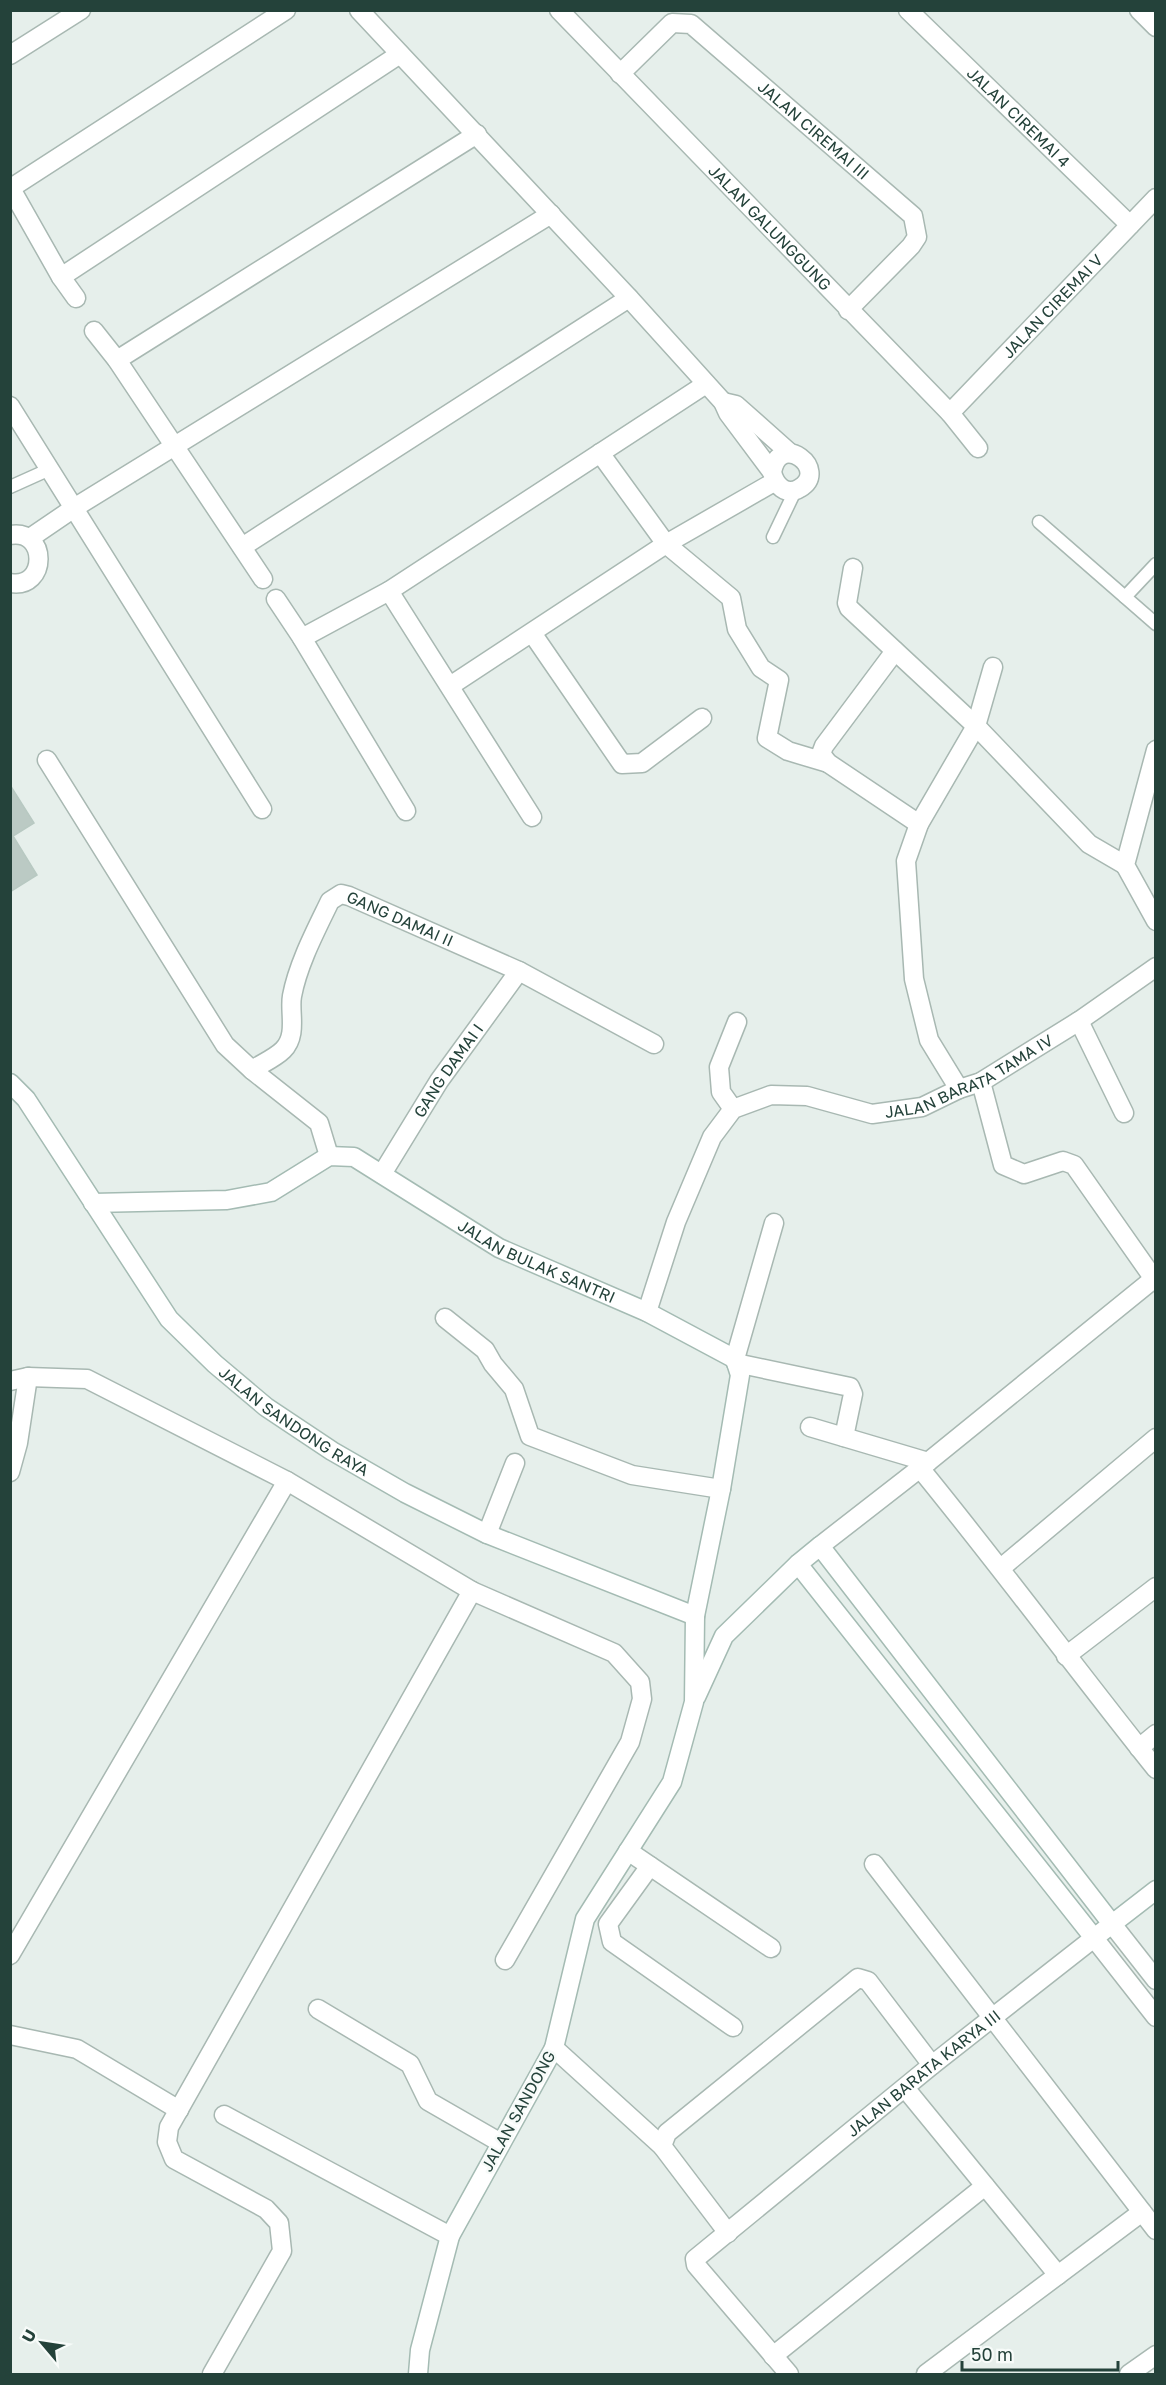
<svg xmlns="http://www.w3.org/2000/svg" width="1166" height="2385" font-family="'Golos Text',sans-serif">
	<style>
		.building { fill: #bbcac4; stroke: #b8c9c2; stroke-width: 1.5 }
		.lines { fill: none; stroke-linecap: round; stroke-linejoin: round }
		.lane-casing { stroke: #a8b8b2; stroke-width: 15 }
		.street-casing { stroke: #a8b8b2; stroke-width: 21 }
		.secondary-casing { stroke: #a4bbb3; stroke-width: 21 }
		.lane { stroke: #fff; stroke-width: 12 }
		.street { stroke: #fff; stroke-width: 18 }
		.secondary { stroke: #fff; stroke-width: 18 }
		.labels { text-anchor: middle; stroke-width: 5; stroke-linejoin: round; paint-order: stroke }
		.street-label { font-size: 16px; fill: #24423a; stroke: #f7fbf9 }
	</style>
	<rect width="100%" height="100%" fill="#e6efeb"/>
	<polygon class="building" points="10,785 34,823 13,836 37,875 10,892"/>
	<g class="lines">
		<g class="lane-casing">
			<g id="lane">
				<polyline points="10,487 50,469"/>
				<polyline points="1039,522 1156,624"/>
				<polyline points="773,537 796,489"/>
				<polyline points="1125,597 1156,564"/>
			</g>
		</g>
		<g class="street-casing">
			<g id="street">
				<path d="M359,10L629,298L723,402L728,413L772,472C775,485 786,497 800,488C830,470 780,430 772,472"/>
				<path id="s1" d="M559,10L950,413L978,448"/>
				<path id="s2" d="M908,10L1130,225"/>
				<polyline points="1139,10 1156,27"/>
				<polyline points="10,55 81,10"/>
				<path id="s3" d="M620,74L672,23L691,24L913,216L917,237L911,246L848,310"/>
				<polyline points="10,187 61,277 76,298"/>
				<polyline points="11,188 286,10"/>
				<polyline points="61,277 400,54"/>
				<polyline points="94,331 117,360 263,579"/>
				<polyline points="117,360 477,134"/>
				<polyline points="723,402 736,405 790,453"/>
				<polyline points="10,406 262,809"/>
				<path id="s4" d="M950,413L1156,198"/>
				<polyline points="600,453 666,544 731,598 737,629 761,668 779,680 767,738 788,751 828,763"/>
				<path d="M10,535C48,528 48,590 10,583"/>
				<polyline points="30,538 74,508 551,214"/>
				<polyline points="242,547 629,298"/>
				<polyline points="853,568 847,603 849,608 976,726 1089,844 1125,865"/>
				<polyline points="389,591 532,817"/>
				<polyline points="276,599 302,638 406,811"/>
				<polyline points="532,633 622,764 642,763 702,718"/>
				<polyline points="302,638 389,591 706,384"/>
				<polyline points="895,651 824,746 821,754 828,763 919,824"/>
				<polyline points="450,686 666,544 774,482"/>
				<polyline points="1156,750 1125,865 1156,921"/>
				<polyline points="47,760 225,1045 252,1070 319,1123 329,1156"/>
				<polyline points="1079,1021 1124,1113"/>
				<path id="s5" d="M252,1070C261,1064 275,1058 283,1050C298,1035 289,1012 292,996C298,964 316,930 330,901L341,894L349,896L519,971L654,1044"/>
				<polyline points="981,1082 1003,1165 1024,1174 1063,1161 1074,1165 1154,1279"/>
				<polyline points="959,1089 929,1040 914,979 906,861 919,824 976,726 993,667"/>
				<polyline points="733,1109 721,1092 719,1067 737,1022"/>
				<path id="s6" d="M382,1174L439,1081L519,971"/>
				<path id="s7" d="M647,1312L676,1222L712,1137L733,1109L771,1095L807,1096L872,1114L922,1107L959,1089L981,1082L1079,1021L1156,967"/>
				<polyline points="445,1318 485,1350 493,1364 514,1389 530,1436 632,1475 721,1489"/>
				<polyline points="735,1359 774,1223"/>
				<polyline points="736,1363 850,1387 853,1394 844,1437"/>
				<polyline points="10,1381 28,1377 87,1379 287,1481 472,1591 614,1653 640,1682 642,1699 630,1742 505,1960"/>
				<polyline points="810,1427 928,1462"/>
				<path d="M919,1467C1000,1566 1076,1669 1156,1769"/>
				<polyline points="10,1472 18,1443 28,1377"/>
				<polyline points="487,1534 515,1463"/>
				<polyline points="820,1546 928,1462 1156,1277"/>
				<polyline points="1001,1568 1156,1438"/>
				<polyline points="1066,1656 1156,1587"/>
				<polyline points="1139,1748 1156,1734"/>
				<polyline points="628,1851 771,1948"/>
				<polyline points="874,1864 1156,2230"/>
				<polyline points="650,1866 608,1924 612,1942 733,2027"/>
				<polyline points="1112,1924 1156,1980"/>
				<polyline points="10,1955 287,1481"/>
				<polyline points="318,2009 410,2064 428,2101 501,2143"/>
				<polyline points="10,2035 77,2049 179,2110"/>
				<polyline points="554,2048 662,2146 728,2233"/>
				<polyline points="905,2088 1058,2275"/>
				<polyline points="224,2115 450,2236"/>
				<polyline points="662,2146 667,2133 858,1978 868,1981 932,2065"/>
				<polyline points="773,2356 985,2186"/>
				<polyline points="212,2374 282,2251 279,2223 266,2209 174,2159 167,2142 169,2127 472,1591"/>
				<path id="s8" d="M789,2374L696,2265L695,2259L932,2065L1094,1938L1156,2017"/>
				<polyline points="926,2374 1142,2212"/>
				<polyline points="1129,2374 1156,2355"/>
			</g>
		</g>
		<g class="secondary-casing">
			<g id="secondary">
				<path id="s9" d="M10,1083L26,1099L169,1319L215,1364L266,1407L332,1451L405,1493L487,1534L695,1616"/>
				<path id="s10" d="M93,1203L227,1200L271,1192L329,1156L354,1157L499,1248L647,1312L735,1359L740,1375L721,1489L695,1616L694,1702L672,1782L585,1919L554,2048L450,2236L420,2350L418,2374"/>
				<polyline points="798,1564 1094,1938 1156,1890"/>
				<polyline points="696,1697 724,1636 798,1564 820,1546 1112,1924"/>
			</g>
		</g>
		<use href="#lane" class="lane"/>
		<use href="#street" class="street"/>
		<use href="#secondary" class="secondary"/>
	</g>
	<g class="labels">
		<g class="street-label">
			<text dy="6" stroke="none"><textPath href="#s2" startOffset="154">JALAN CIREMAI 4</textPath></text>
			<text dy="6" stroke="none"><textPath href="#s3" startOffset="254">JALAN CIREMAI III</textPath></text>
			<text dy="6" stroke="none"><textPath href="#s1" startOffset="303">JALAN GALUNGGUNG</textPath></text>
			<text dy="6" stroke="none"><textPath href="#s4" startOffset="148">JALAN CIREMAI V</textPath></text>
			<text dy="6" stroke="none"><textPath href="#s5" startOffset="273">GANG DAMAI II</textPath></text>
			<text dy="6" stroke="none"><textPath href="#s6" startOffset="123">GANG DAMAI I</textPath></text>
			<text dy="6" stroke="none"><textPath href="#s7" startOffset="471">JALAN BARATA TAMA IV</textPath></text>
			<text dy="6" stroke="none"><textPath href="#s10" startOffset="483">JALAN BULAK SANTRI</textPath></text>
			<text dy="6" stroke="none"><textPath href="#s9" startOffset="447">JALAN SANDONG RAYA</textPath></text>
			<text dy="6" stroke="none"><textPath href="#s8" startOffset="444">JALAN BARATA KARYA III</textPath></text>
			<text transform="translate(518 2111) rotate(-61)" y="6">JALAN SANDONG</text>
		</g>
	</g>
	<rect width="1166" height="2385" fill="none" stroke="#24423a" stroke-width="24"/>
	<g transform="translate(42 2343) rotate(299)" stroke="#f7fbf9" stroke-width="4.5" paint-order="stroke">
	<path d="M0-4.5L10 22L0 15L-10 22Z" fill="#24423a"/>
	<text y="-9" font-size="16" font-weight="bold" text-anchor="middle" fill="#24423a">U</text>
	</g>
	<path d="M962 2361v9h156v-9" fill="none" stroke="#24423a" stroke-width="3"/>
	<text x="971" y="2361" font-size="18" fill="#24423a" stroke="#f7fbf9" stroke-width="4.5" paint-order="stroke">50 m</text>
</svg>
